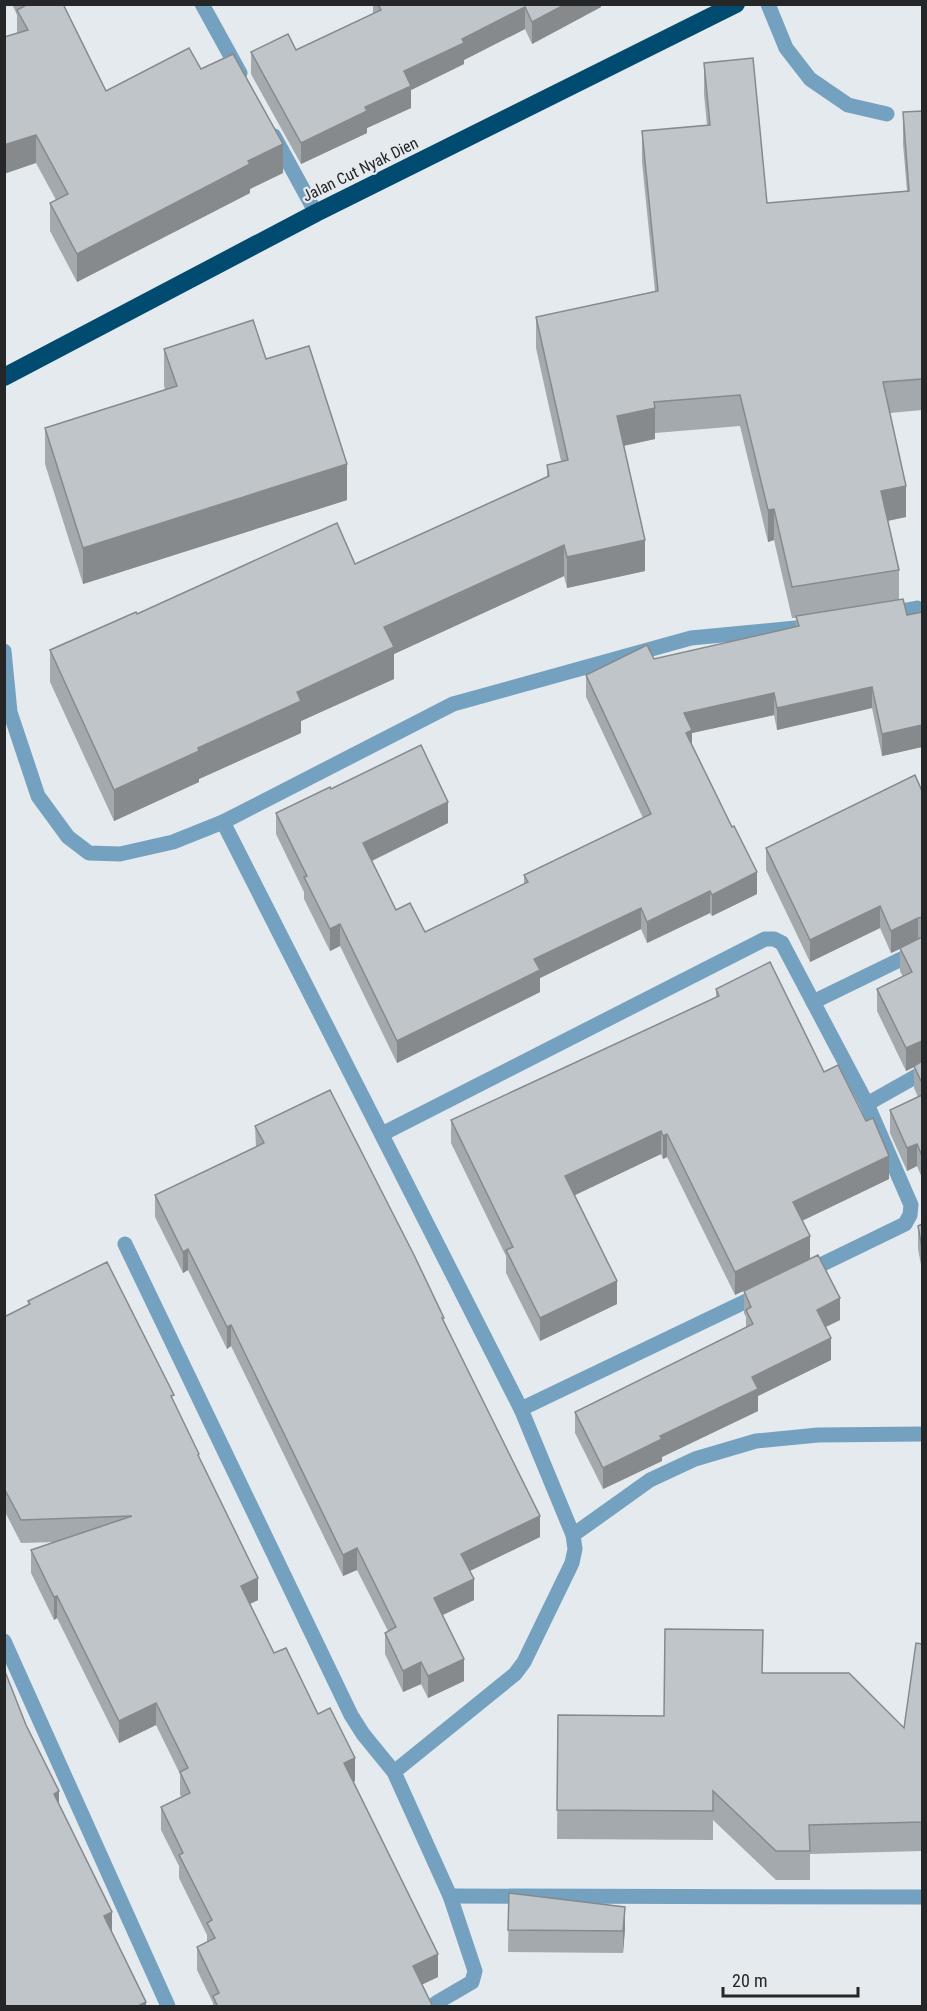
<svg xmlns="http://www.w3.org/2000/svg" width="927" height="2011" font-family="'Roboto Condensed',sans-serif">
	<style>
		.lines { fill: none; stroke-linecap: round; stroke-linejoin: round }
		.lane { stroke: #75a1c0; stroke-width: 15 }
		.street { stroke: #75a1c0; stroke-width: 15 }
		.highway { stroke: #024b70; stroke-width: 18 }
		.wall { fill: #a4a9ad }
		.shaded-wall { fill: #868a8d }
		.building { fill: #bfc5c9; stroke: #868a8d; stroke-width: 1.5 }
		.labels { text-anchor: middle; stroke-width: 4.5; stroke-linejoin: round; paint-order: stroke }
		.street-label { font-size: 16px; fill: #242628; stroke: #e4eaee }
	</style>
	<rect width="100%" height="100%" fill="#e4eaee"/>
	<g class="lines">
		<g class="lane">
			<polyline points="202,4 240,73"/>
			<polyline points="768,4 786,48 810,79 848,105 887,114"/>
			<polyline points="274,136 316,213"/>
			<polyline points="450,1896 922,1897"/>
		</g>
		<g class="street">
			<polyline points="886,614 917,608"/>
			<polyline points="4,651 10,712 38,796 68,837 89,853 120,854 173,842 223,822 521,1409 573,1535 575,1549 572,1563 524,1662 515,1674 394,1772"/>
			<polyline points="223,822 453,704 691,638 806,627"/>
			<polyline points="813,1002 922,949"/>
			<polyline points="867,1104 922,1073"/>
			<polyline points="382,1134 765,939 774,939 782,943 867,1104 911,1205 910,1215 905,1224 804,1273"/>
			<polyline points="125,1244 351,1715 363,1734 394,1772 450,1896 475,1971 472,1982 436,2003"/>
			<polyline points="521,1409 761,1294"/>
			<polyline points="573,1535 650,1480 695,1459 756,1441 818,1435 922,1434"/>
			<polyline points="4,1641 168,2006"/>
		</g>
		<polyline class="highway" points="4,377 316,213 736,4"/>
	</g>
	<g class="wall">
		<polygon points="12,4 67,4 64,6 106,91 201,69 283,173 250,189 250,193 77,282 50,231 50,203 56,200 36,163 17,33 17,15"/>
		<polygon points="373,4 601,4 601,7 532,44 525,29 464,60 464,64 411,90 411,108 367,128 367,133 301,164 251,74 251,52 296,50 373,14"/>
		<polygon points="704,63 767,203 907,191 903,144 903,112 922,111 922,410 890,413 906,517 888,521 899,570 899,599 907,615 922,612 922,747 882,756 872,708 777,730 774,715 692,733 692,747 757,894 712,916 710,913 647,943 641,929 540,978 540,992 397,1063 340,946 330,951 304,899 304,892 276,834 276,813 331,789 448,823 372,861 396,910 425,932 524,884 524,875 643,818 586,697 586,675 796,627 796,618 792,618 774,540 768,542 740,426 655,433 655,439 624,446 645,571 567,588 564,576 394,654 394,679 301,721 301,733 199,779 199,782 114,821 50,682 50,650 137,614 355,564 547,477 547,465 561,461 536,348 536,317 655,291 642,162 642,131 707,125 704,94"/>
		<polygon points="164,349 266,359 347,500 83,584 45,464 45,428 165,390 164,385"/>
		<polygon points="922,791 922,1178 917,1166 907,1171 890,1133 890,1110 918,1097 914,1088 914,1067 906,1071 877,1011 877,989 903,977 900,971 900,949 891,953 880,928 810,962 766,870 766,848"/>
		<polygon points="716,989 824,1072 889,1179 802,1221 810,1259 735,1295 667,1157 663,1159 661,1154 574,1195 617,1304 540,1341 506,1273 506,1256 451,1143 451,1120 716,997"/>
		<polygon points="255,1126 444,1321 540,1537 470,1571 474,1600 443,1615 464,1681 428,1698 421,1684 403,1692 385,1654 385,1633 388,1631 357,1570 343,1576 231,1346 227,1349 188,1270 183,1273 155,1217 155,1195 256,1147"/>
		<polygon points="922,1224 922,1270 918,1249 918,1226"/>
		<polygon points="744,1291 840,1320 826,1327 831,1360 758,1396 758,1411 662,1457 662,1461 603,1489 575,1433 575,1412 746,1327 746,1317 744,1313"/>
		<polygon points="28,1301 174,1402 199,1458 258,1600 250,1604 274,1653 318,1714 355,1781 353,1782 438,1977 422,1984 433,2007 213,2007 213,2003 197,1970 197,1947 207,1942 207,1935 179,1878 179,1866 161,1830 161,1807 181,1797 180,1794 180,1774 156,1725 119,1743 57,1618 54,1620 31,1573 31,1550 58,1542 21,1543 4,1510 4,1317 28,1305"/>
		<polygon points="922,1644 922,1851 810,1854 810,1880 776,1880 713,1820 713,1840 557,1839 558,1715 664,1716 763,1673 904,1728"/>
		<polygon points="509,1893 625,1929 623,1953 508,1952"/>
	</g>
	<g class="shaded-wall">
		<polygon points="566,4 601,4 601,7 532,44 532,22"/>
		<polygon points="525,7 525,29 464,60 464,64 411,90 411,108 367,128 367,133 301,164 301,143 365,107 404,71 462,39"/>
		<polygon points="36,135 36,163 4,174 4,145"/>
		<polygon points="283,144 283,173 250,189 250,193 77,282 77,254 248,161"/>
		<polygon points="655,408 655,439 617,447 617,416"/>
		<polygon points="347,464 347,500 83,584 83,548"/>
		<polygon points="906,486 906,517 881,522 881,491"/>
		<polygon points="774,509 774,540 768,542 768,510"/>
		<polygon points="645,540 645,571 567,588 567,557"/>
		<polygon points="564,545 564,576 394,654 394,679 301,721 301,733 199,779 199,782 114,821 114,790 198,748 297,692 384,627"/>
		<polygon points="872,687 872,708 777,730 777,708"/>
		<polygon points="774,693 774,715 692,733 692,752 686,755 684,713"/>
		<polygon points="922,725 922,747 882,756 882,734"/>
		<polygon points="448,802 448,823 363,865 363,843"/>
		<polygon points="757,872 757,894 712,916 712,895"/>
		<polygon points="710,891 710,913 647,943 647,922"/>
		<polygon points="880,906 880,928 810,962 810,940"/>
		<polygon points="641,908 641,929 540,978 540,992 397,1063 397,1041 534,959"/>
		<polygon points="918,918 918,940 891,953 891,931"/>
		<polygon points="340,924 340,946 330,951 330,929"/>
		<polygon points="922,1041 922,1063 906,1071 906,1048"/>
		<polygon points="661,1131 661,1154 565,1200 565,1176"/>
		<polygon points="667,1134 667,1157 663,1159 663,1136"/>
		<polygon points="917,1144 917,1166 907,1171 907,1148"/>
		<polygon points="889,1156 889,1179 793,1225 793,1202"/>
		<polygon points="810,1236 810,1259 735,1295 735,1272"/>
		<polygon points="188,1249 188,1270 183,1273 183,1252"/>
		<polygon points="617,1281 617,1304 540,1341 540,1318"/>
		<polygon points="840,1298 840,1320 817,1331 817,1310"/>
		<polygon points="231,1325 231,1346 227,1349 227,1327"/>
		<polygon points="831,1338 831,1360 758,1396 758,1411 662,1457 662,1461 603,1489 603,1468 660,1436 752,1377"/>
		<polygon points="540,1516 540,1537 461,1575 461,1554"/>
		<polygon points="357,1548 357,1570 343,1576 343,1555"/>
		<polygon points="258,1578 258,1600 241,1608 241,1586"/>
		<polygon points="474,1579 474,1600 434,1619 434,1598"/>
		<polygon points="57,1596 57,1618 54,1620 54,1597"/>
		<polygon points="464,1659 464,1681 428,1698 428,1676"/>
		<polygon points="421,1662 421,1684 403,1692 403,1671"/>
		<polygon points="156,1703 156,1725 119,1743 119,1721"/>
		<polygon points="355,1758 355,1781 344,1786 344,1763"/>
		<polygon points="59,1791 59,1816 54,1794"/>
		<polygon points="625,1907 625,1929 623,1953 623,1931"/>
		<polygon points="112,1912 112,1937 104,1916"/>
		<polygon points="438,1954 438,1977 413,1989 413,1966"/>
		<polygon points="146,2002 146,2007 136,2007"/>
	</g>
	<g class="building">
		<polygon points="28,4 63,4 106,91 189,48 201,69 233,54 283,144 248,161 250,164 77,254 50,203 68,194 36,135 4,145 4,37 28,30 17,10"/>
		<polygon points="378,4 566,4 532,22 525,7 462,39 464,43 404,71 411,86 365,107 367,111 301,143 251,52 288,34 296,50 381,10"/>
		<polygon points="753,58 767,203 909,191 903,112 922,111 922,379 883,382 906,486 881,491 899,570 792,587 774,509 768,510 740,395 654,402 655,408 617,416 645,540 567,557 564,545 384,627 394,647 297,692 301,701 198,748 199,751 114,790 50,650 136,612 137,614 337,523 355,564 549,476 547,465 568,460 536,317 658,291 642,131 710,125 704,63"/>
		<polygon points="253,320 266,359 309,346 347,464 83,548 45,428 177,386 164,349"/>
		<polygon points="903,599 907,615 922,612 922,725 882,734 872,687 777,708 774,693 684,713 692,730 686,733 732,827 734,826 757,872 712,895 710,891 647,922 641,908 534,959 540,970 397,1041 340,924 330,929 304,877 307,876 276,813 330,787 331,789 421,745 448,802 363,843 396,910 410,903 425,932 528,882 524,875 651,814 586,675 647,645 654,659 799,626 796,616"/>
		<polygon points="915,775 922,791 922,917 918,918 891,931 880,906 810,940 766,848"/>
		<polygon points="922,937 922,1041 906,1048 877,989 912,972 900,948"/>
		<polygon points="770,962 824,1072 838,1065 866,1121 873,1118 889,1156 793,1202 810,1236 735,1272 667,1134 663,1136 661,1131 565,1176 617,1281 540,1318 506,1250 513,1247 451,1120 719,996 716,989"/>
		<polygon points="922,1061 922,1083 914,1066"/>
		<polygon points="330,1090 414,1255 444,1318 442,1318 540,1516 461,1554 474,1579 434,1598 464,1659 428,1676 421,1662 403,1671 385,1633 396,1627 357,1548 343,1555 231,1325 227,1327 188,1249 183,1252 155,1195 264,1143 255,1126"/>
		<polygon points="922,1095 922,1156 917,1144 907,1148 890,1110"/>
		<polygon points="922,1224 922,1248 918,1226"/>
		<polygon points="818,1255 840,1298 817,1310 831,1338 752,1377 758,1389 660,1436 662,1439 603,1468 575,1412 753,1324 746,1310 751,1307 744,1291"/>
		<polygon points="107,1262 174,1395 171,1396 199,1454 198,1455 258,1578 241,1586 274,1653 286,1648 318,1714 330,1708 355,1758 344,1763 438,1954 413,1966 433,2007 218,2007 213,1996 219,1993 197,1947 215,1938 207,1923 212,1920 179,1855 183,1853 161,1807 190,1793 180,1772 188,1768 156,1703 119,1721 57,1596 54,1597 31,1550 132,1516 21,1520 4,1488 4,1317 30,1304 28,1301"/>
		<polygon points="665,1629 763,1630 762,1673 849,1673 904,1728 916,1643 922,1644 922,1822 809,1825 810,1851 776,1851 713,1791 713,1811 557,1810 558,1715 664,1716"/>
		<polygon points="4,1669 26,1725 59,1791 54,1794 112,1912 104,1916 146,2002 136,2007 4,2007"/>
		<polygon points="509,1893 625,1907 623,1931 508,1930"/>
	</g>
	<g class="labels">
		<g class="street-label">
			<text transform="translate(360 169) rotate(-26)" y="6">Jalan Cut Nyak Dien</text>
		</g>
	</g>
	<rect width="927" height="2011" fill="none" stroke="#242628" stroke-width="12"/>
	<path d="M723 1987v9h135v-9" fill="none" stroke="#242628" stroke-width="3"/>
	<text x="732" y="1987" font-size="18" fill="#242628" stroke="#e4eaee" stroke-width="4.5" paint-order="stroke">20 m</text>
</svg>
